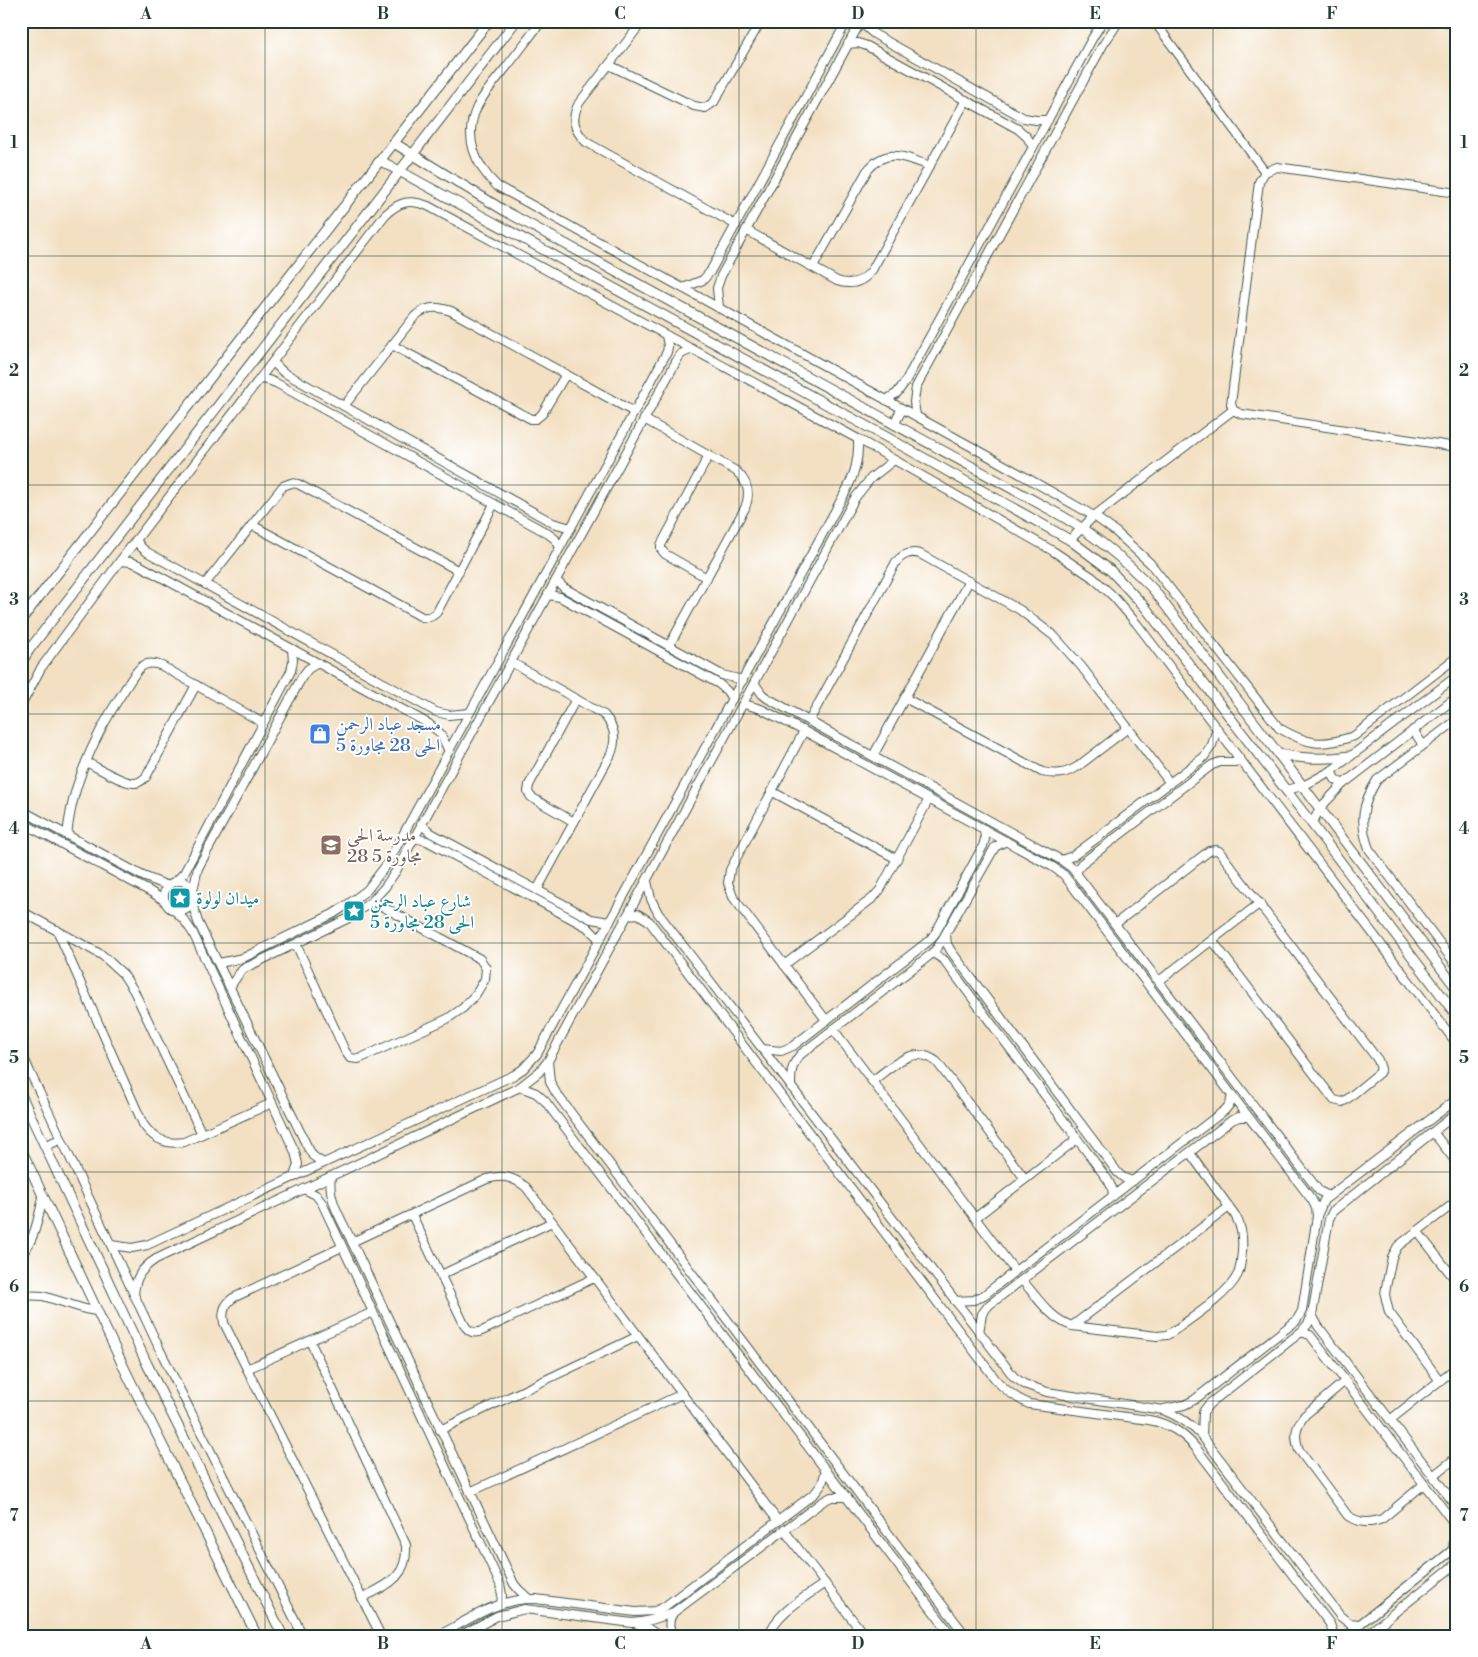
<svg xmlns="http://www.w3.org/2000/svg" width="1478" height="1657" font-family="'Libre Bodoni',Amiri,serif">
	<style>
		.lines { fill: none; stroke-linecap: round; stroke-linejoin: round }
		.minor-casing { stroke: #3f5549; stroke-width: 10 }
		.tertiary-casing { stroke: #3f5549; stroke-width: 11 }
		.minor { stroke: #fff; stroke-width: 8 }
		.tertiary { stroke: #fff; stroke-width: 9 }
		.grid { fill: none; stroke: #1f3d34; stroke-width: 1; stroke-opacity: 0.55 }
		.labels { text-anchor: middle; stroke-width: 4; stroke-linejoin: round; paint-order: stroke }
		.shop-label { font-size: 18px; fill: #366cbe; stroke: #fff; text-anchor: start }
		.education-label { font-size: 18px; fill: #785e54; stroke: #fff; text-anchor: start }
		.culture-label { font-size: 18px; fill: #0d838f; stroke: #fff; text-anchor: start }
		.neatline { fill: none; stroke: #1f3d34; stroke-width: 2 }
		.grid-label { font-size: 16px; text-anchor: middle; font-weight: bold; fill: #1f3d34 }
	</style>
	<rect width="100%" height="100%" fill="#fff"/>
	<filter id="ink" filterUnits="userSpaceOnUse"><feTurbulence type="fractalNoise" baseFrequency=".02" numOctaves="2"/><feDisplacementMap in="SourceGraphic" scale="10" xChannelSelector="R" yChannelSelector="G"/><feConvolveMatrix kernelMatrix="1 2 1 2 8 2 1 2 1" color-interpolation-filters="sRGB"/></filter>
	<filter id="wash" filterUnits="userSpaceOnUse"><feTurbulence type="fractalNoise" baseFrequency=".0096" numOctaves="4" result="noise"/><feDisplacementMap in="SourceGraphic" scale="20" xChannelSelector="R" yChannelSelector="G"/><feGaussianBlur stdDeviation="1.12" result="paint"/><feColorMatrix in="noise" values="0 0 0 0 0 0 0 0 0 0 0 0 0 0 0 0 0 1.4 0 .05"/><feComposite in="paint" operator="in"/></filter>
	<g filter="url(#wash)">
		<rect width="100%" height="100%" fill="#f3e0c3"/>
	</g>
	<g filter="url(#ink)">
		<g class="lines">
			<g class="minor-casing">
				<g id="minor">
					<path d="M542,21C529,37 517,54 504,70C495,81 484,93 477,107C463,137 475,165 497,186L983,453L1094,516L1116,532L1150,563L1279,728C1308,745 1322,747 1354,736L1457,657"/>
					<path d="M643,21L579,103C571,118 573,129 586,142L736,225"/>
					<polyline points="834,21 844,27"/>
					<polyline points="863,21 866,27 874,34 1024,118 1036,120 1048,120"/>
					<polyline points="1154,21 1265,172"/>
					<polyline points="1443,21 1457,25"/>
					<polyline points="848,44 858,43 867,46 1018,129 1027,137 1033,147"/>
					<polyline points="609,65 694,106 705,108 714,102 761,21"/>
					<polyline points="1457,193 1277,167 1265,172 1259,182 1231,404 1233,410 1241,414 1457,447"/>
					<path d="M746,230L837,281C852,286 863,282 872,270L966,100"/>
					<path d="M813,267L867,171C887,146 904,157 930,166"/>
					<polyline points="683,288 703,280 710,272 847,21"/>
					<polyline points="719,308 717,288 721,276 861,21"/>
					<polyline points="392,345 531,419 536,419 542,414 566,374"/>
					<polyline points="273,362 283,372 553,523 571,528"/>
					<polyline points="260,379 268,380 276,383 547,533 555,539 560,547"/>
					<polyline points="886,400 897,393 905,382 1093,37 1103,21"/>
					<path d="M344,406L415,316C427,306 437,306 451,311L634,412"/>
					<polyline points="916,416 914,402 916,387 1103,45 1119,21"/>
					<path d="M644,419L736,471C748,482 751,493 745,508L669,646"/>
					<path d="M252,525L422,617C428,618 433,617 437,612L494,504"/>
					<polyline points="136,540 141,547 147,552 436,712 449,715 469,713"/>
					<polyline points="1070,540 1094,516 1233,410"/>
					<polyline points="120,561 131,562 139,565 429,724 440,733 449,751"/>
					<polyline points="707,578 665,554 661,549 661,545 709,455"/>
					<polyline points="556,580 564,588 722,675 743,680"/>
					<polyline points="205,584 283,486 291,483 298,484 459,571"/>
					<polyline points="548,595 560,597 719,684 727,691 732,699"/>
					<path d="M511,662L604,715C615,727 617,739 611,754L537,890"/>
					<polyline points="755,684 762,694 767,698 1061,860 1072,868 1319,1191 1329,1196"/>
					<path d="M905,698L1042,772C1055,775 1065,774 1077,767L1128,728"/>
					<polyline points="744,704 761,709 804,731 1053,867 1064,875 1312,1200 1316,1208 1317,1216"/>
					<path d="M21,706L41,668L120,561L385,215C400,201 410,199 428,206L858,439L1053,551L1092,577L1113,596L1137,624L1457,1044"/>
					<path d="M1457,720L1377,780C1362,804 1359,822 1369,849L1457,966"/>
					<path d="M809,721L896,562C903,554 910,551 920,554L1020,610L1054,636L1081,666L1170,783"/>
					<polyline points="1413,730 1423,745"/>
					<polyline points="804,731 730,870 728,883 733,897 826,1020"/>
					<polyline points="873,756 969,581"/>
					<path d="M86,762C97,767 124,784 135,783C140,783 142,780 146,777L196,685"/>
					<polyline points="1331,771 1335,779 1343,784"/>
					<polyline points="1286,790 1303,786 1331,771 1457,676"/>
					<polyline points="771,791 897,859"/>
					<polyline points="21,810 143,876 168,886"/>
					<polyline points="21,822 151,892 165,901"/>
					<polyline points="574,822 531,797 528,792 529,785 576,699"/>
					<polyline points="421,824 431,833 591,919 610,922"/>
					<polyline points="1312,824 1320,808 1343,784 1457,697"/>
					<path d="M67,835C69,818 72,802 77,786C88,752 105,719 125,689C130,682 134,673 141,667C147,662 155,663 162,666L263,723"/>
					<polyline points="414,838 427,841 587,927 600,940"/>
					<polyline points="1061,860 1073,856 1204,757 1212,745 1217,728"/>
					<polyline points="1076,873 1081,864 1212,765 1220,762 1242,762"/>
					<path d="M647,881L651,899L658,913L1014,1377L1024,1384L1047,1392L1163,1410C1179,1416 1190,1423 1202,1436L1340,1616L1349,1623L1360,1624"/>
					<circle cx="179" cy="896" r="15"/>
					<polyline points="175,882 184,873 291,671 293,661 292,649"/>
					<polyline points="193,890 198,868 302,677 308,669 318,663"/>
					<polyline points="192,903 198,922 307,1146 313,1156 323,1163"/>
					<polyline points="174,910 184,920 193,933 295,1152 298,1164 294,1177"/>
					<polyline points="21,911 102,955 123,974 134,991 202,1134"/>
					<path d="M628,915L638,914L649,921L996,1380C1006,1391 1016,1398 1029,1404L1149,1420C1170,1424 1183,1433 1196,1448L1330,1624L1334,1636"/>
					<polyline points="1115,924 1209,851 1216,850 1219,851 1378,1060 1381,1069 1379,1073 1346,1100 1342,1102 1334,1100 1212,940"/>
					<path d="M57,930L143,1124C153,1139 166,1145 184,1142L272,1103"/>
					<polyline points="946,935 947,944 951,951 1118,1173 1124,1178 1133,1181"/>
					<polyline points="296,944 345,1051 350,1058 358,1059 361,1058 447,1019 463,1008 476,994 485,979 486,968 480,959 372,901"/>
					<polyline points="933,953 944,960 1108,1180 1112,1188 1113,1196"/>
					<polyline points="219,963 243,958 333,914 347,905 367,890 387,864 667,352 668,346 666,335"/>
					<polyline points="784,965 873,898 880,890 929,799"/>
					<polyline points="1159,981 1260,903"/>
					<polyline points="230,987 238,975 243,969 349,918 372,901 385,887 396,871 677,360 681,354 692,349"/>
					<polyline points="833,1029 1015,1271"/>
					<polyline points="762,1049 781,1051 793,1046 930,940 936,932 983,846 985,839 984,829"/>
					<polyline points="21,1051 30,1072 160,1350 303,1636"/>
					<polyline points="548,1061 550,1082 556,1093 966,1636"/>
					<path d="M872,1081C892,1067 913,1043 937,1062L1025,1179"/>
					<polyline points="520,1087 536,1093 545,1101 952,1636"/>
					<path d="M791,1087C791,1074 791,1064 801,1054L929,956L938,947L995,847L1006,841"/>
					<polyline points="1433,1132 1457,1163"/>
					<path d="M331,1176C327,1200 343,1222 352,1242L514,1584L519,1590L529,1599"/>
					<polyline points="304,1189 316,1195 322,1203 500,1584 502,1595 501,1604"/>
					<path d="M412,1215L464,1324C468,1332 474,1334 482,1331L594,1278"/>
					<polyline points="975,1218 1077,1139"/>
					<polyline points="1417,1231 1457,1282"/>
					<path d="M352,1242L487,1179C503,1174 513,1177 526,1187L778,1521"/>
					<path d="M111,1245L132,1248L147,1245L514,1075L523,1069L537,1054L846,491C855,473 859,460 858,439"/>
					<path d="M342,1247L233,1298C224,1305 222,1312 224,1323L381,1636"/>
					<path d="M21,1255C35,1240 38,1218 43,1198"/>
					<polyline points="441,1275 552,1222"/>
					<path d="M1022,1280C1037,1297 1050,1319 1072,1326L1157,1336L1167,1335L1175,1330C1193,1317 1229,1294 1238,1274C1241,1267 1241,1259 1242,1252C1243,1238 1242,1227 1235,1215L1190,1153"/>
					<polyline points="21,1295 43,1296 85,1309 96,1311"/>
					<path d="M134,1295C135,1277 142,1268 156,1259L520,1087L539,1072L548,1061L855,498L871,478L894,460"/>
					<polyline points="955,1301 974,1300 984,1295 1225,1110 1230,1104 1232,1095"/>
					<polyline points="1312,1315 1318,1326 1457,1507"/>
					<polyline points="1072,1326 1229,1207"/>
					<polyline points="1301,1332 1310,1335 1453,1522 1455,1528 1453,1550"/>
					<polyline points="979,1333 982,1314 989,1305 1232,1120 1239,1117 1248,1117"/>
					<path d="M310,1341L406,1545C408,1578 387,1585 362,1598"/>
					<polyline points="247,1369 373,1312"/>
					<path d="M1345,1381L1305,1415C1295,1427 1294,1436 1299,1450L1348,1516C1360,1523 1369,1524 1382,1519L1424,1484"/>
					<polyline points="1440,1381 1389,1312 1385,1295 1386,1287 1392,1257 1398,1246 1457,1201"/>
					<polyline points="1164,1409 1184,1405 1194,1400 1296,1321 1302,1311 1317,1216 1324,1200 1457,1099"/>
					<polyline points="1390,1420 1457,1367"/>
					<polyline points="440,1430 638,1336"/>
					<polyline points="1202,1436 1203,1412 1209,1404 1301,1332 1308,1324 1312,1315 1329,1219 1333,1211 1457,1113"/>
					<polyline points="1433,1476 1457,1457"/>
					<polyline points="470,1492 682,1394"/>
					<polyline points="784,1530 865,1636"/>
					<path d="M673,1613C668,1621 668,1628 674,1636"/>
					<polyline points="637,1624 646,1627 659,1636"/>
					<path d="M438,1636C468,1620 500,1597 536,1599L635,1612L655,1611L664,1607L815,1493L822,1484L826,1470"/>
					<path d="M460,1636L497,1616L525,1609L632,1623C647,1622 660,1618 674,1612L822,1502L831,1497H847"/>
					<path d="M769,1636C774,1614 807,1596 825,1583"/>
					<polyline points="1345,1636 1455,1548"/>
					<polyline points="1365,1636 1457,1563"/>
				</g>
			</g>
			<g class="tertiary-casing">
				<g id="tertiary">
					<path d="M394,143L505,211L1062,516C1096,536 1125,560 1153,589L1457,989"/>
					<polyline points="381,161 890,439 1070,540 1110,570 1145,607 1312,824 1457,1016"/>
					<polyline points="894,424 902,409"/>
					<polyline points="21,620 489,21"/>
					<polyline points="21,663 29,650 516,21"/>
					<path d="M1278,754C1303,759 1325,760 1350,756"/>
					<polyline points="21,1095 147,1364 283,1636"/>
					<polyline points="45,1146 61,1139"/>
					<polyline points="21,1149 127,1374 257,1636"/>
				</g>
			</g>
			<use href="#minor" class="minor"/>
			<use href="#tertiary" class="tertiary"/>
		</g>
	</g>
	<path class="grid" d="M265,21V1636M502,21V1636M739,21V1636M976,21V1636M1213,21V1636M21,256H1457M21,485H1457M21,714H1457M21,943H1457M21,1172H1457M21,1401H1457"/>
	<defs>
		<g id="shop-square" transform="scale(1.125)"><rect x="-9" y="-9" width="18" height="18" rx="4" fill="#3f7fe0" stroke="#fff"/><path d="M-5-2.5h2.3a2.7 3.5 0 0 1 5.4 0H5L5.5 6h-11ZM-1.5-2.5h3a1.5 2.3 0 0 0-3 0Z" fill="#fff"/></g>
		<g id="school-square" transform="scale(1.125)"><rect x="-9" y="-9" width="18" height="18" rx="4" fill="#8d6e63" stroke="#fff"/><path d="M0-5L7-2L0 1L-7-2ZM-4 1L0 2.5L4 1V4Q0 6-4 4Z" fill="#fff"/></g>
		<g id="sight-square" transform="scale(1.125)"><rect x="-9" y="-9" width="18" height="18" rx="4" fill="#0f9aa8" stroke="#fff"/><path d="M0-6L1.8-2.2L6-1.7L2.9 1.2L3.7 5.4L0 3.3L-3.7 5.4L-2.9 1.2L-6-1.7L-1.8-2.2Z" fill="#fff"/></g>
	</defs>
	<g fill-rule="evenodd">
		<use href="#shop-square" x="320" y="734"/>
		<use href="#school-square" x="331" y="845"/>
		<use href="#sight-square" x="180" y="898"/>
		<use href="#sight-square" x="354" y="911"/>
	</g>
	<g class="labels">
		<g class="shop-label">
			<text x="336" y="730">مسجد عباد الرحمن<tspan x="336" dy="21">الحى 28 مجاورة 5</tspan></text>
		</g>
		<g class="education-label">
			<text x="347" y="841">مدرسة الحى<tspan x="347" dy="21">28 مجاورة 5</tspan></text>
		</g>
		<g class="culture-label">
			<text x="196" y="904">ميدان لولوة</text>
			<text x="370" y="907">شارع عباد الرحمن<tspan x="370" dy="21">الحى 28 مجاورة 5</tspan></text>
		</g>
	</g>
	<rect width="1478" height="1657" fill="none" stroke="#fff" stroke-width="55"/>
	<rect x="28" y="28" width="1422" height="1602" class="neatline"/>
	<g class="grid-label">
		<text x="146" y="19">A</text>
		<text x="383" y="19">B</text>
		<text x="620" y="19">C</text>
		<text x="858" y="19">D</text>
		<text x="1095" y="19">E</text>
		<text x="1332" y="19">F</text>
		<text x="14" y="148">1</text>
		<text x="1464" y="148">1</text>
		<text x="14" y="376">2</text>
		<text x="1464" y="376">2</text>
		<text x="14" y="605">3</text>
		<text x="1464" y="605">3</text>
		<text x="14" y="834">4</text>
		<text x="1464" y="834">4</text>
		<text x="14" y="1063">5</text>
		<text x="1464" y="1063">5</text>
		<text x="14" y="1292">6</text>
		<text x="1464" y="1292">6</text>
		<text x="14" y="1521">7</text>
		<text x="1464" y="1521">7</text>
		<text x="146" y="1649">A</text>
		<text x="383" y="1649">B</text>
		<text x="620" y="1649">C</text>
		<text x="858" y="1649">D</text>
		<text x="1095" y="1649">E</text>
		<text x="1332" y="1649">F</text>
	</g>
</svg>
